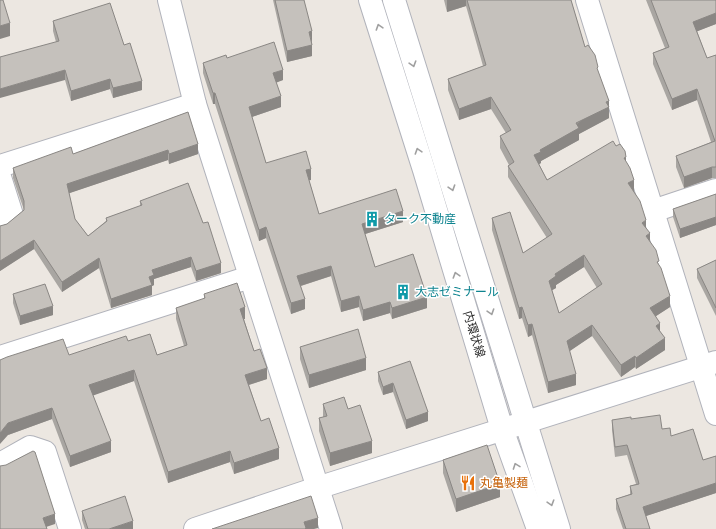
<svg xmlns="http://www.w3.org/2000/svg" width="716" height="529" font-family="Figtree,'Noto Sans JP',sans-serif">
	<style>
		.lines { fill: none; stroke-linecap: round; stroke-linejoin: round }
		.minor-casing { stroke: #b1b3bb; stroke-width: 24 }
		.minor { stroke: #fff; stroke-width: 22 }
		.wall { fill: #a9a6a2; fill-rule: evenodd }
		.shaded-wall { fill: #8a8784 }
		.building { fill: #c5c1bc; stroke: #8a8784; fill-rule: evenodd }
		.oneway { stroke: #a0a0a0 }
		.labels { text-anchor: middle; stroke-width: 3; stroke-linejoin: round; paint-order: stroke }
		.culture-label { font-size: 12px; fill: #0d838f; stroke: #fff; text-anchor: start }
		.street-label { font-size: 12px; fill: #2c2c2c; stroke: #fff }
		.food-label { font-size: 12px; fill: #c56008; stroke: #fff; text-anchor: start }
	</style>
	<rect width="100%" height="100%" fill="#ece7e1"/>
	<g class="lines">
		<g class="minor-casing">
			<g id="minor">
				<polyline points="169,0 195,104 331,529"/>
				<polyline points="370,0 424,170 502,429 538,529"/>
				<polyline points="394,0 559,529"/>
				<polyline points="587,0 716,414"/>
				<polyline points="0,166 195,104"/>
				<polyline points="0,177 12,215 0,223"/>
				<polyline points="653,211 716,190"/>
				<polyline points="0,357 250,277"/>
				<polyline points="0,464 30,447 45,452 70,529"/>
				<polyline points="195,529 317,488 716,362"/>
			</g>
		</g>
		<use href="#minor" class="minor"/>
	</g>
	<g class="wall">
		<polygon points="273,0 305,0 304,0 312,41 312,56 287,62"/>
		<path d="M444,0H571L585,47L598,73L609,101V118L579,134V140L541,161V163L539,164L547,180L626,162L634,191L646,228L650,242L659,265L670,307L656,316L665,350L636,369L635,367L621,377L592,336L569,351L576,385L548,393L532,335L528,337L522,318L519,319L492,230V218L523,253L547,238L508,177V166L509,165L500,148V136L506,133L491,109L459,120L448,90V79L483,66L466,6L447,12ZM584,267L597,288L559,313L552,290L556,288V285Z"/>
		<polygon points="646,0 716,0 716,24 697,31 707,58 716,55 716,178 712,178 684,188 676,167 676,156 711,142 697,100 672,110 653,64 653,53 665,48"/>
		<polygon points="53,21 124,45 142,90 113,98 110,89 71,101 65,80 56,42 53,31"/>
		<polygon points="227,58 283,80 276,82 281,107 252,117 266,163 311,180 309,180 319,214 403,222 365,234 375,267 427,308 392,319 390,313 363,321 359,307 341,312 331,276 301,286 305,309 291,314 266,238 259,241 215,104 213,104 203,73 203,63"/>
		<polygon points="188,112 198,154 169,164 168,160 69,193 75,219 88,236 106,221 106,218 140,206 140,201 221,273 196,281 191,267 154,279 154,285 152,286 152,295 111,308 99,268 62,292 34,249 0,271 0,226 7,224 24,210 13,178 13,168 73,154"/>
		<polygon points="716,194 716,225 680,238 673,217 673,209"/>
		<polygon points="716,260 716,316 697,278 697,269"/>
		<polygon points="13,294 53,315 20,325 13,303"/>
		<polygon points="204,294 245,319 244,319 254,351 267,379 249,385 261,421 279,459 234,474 230,462 168,483 134,381 93,395 111,452 70,467 52,419 8,435 69,355 128,341 157,355 184,346 176,319 176,308 204,299"/>
		<polygon points="300,347 366,370 309,388 300,359"/>
		<polygon points="378,372 428,412 428,421 406,429 393,392 383,395 378,381"/>
		<polygon points="323,404 348,409 372,453 330,466 319,431 319,418 323,417"/>
		<polygon points="631,419 662,429 703,460 716,456 716,493 646,516 650,529 623,529 616,509 616,499 630,494 630,486 636,484 627,455 615,457 612,430 612,420"/>
		<polygon points="443,460 500,497 456,512 443,473"/>
		<polygon points="82,511 133,529 85,529 82,520"/>
	</g>
	<g class="shaded-wall">
		<polygon points="447,0 466,0 466,6 447,12"/>
		<polygon points="716,13 716,24 693,33 693,22"/>
		<polygon points="10,23 10,36 0,39 0,26"/>
		<polygon points="312,31 312,43 309,32"/>
		<polygon points="312,45 312,56 287,62 287,51"/>
		<polygon points="65,70 65,80 0,98 0,89"/>
		<polygon points="283,70 283,80 273,84 273,73"/>
		<polygon points="110,79 110,89 71,101 71,91"/>
		<polygon points="142,81 142,90 113,98 113,88"/>
		<polygon points="697,89 697,100 672,110 672,99"/>
		<rect x="213" y="93" width="2" height="11"/>
		<polygon points="281,96 281,107 249,118 249,107"/>
		<polygon points="491,97 491,109 459,120 459,109"/>
		<polygon points="609,101 609,118 579,134 579,140 541,161 541,163 534,167 534,155 540,150"/>
		<polygon points="198,144 198,154 169,164 169,154"/>
		<polygon points="168,150 168,160 67,194 67,184"/>
		<polygon points="626,157 626,168 624,158"/>
		<polygon points="712,167 712,178 684,188 684,177"/>
		<polygon points="311,169 311,180 306,181 306,170"/>
		<polygon points="634,180 634,192 628,183"/>
		<polygon points="403,211 403,222 362,235 362,224"/>
		<polygon points="716,217 716,225 680,238 680,229"/>
		<polygon points="646,220 646,232 642,223"/>
		<polygon points="266,227 266,238 259,241 259,230"/>
		<polygon points="650,233 650,245 646,236"/>
		<polygon points="34,240 34,249 0,271 0,261"/>
		<polygon points="584,255 584,267 556,285 556,288 549,292 549,281 555,274"/>
		<polygon points="191,257 191,267 154,279 154,285 152,286 152,295 111,308 111,299 149,277 152,270"/>
		<polygon points="99,258 99,268 62,292 62,282"/>
		<polygon points="221,263 221,273 196,281 196,271"/>
		<polygon points="331,266 331,276 297,287 297,276"/>
		<polygon points="359,296 359,307 341,312 341,301"/>
		<polygon points="670,296 670,307 650,320 650,308"/>
		<polygon points="427,297 427,308 392,319 392,308"/>
		<polygon points="305,299 305,309 291,314 291,303"/>
		<polygon points="390,302 390,313 363,321 363,310"/>
		<polygon points="53,306 53,315 20,325 20,316"/>
		<polygon points="245,307 245,319 240,320 240,309"/>
		<polygon points="522,307 522,318 519,319 519,308"/>
		<polygon points="660,323 660,335 656,326"/>
		<polygon points="532,324 532,335 528,337 528,325"/>
		<polygon points="592,325 592,336 567,353 567,341"/>
		<polygon points="665,338 665,350 636,369 636,358"/>
		<polygon points="635,356 635,367 621,377 621,365"/>
		<polygon points="366,358 366,370 309,388 309,375"/>
		<polygon points="267,368 267,379 245,386 245,375"/>
		<polygon points="134,370 134,381 89,397 89,385"/>
		<polygon points="576,374 576,385 548,393 548,382"/>
		<polygon points="393,383 393,392 383,395 383,387"/>
		<polygon points="52,408 52,419 8,435 0,444 0,433 8,423"/>
		<polygon points="428,412 428,421 406,429 406,420"/>
		<polygon points="111,441 111,452 70,467 70,456"/>
		<polygon points="372,441 372,453 330,466 330,453"/>
		<polygon points="279,448 279,459 234,474 234,463"/>
		<polygon points="230,451 230,462 168,483 168,472"/>
		<polygon points="716,483 716,493 643,517 643,507"/>
		<polygon points="500,484 500,497 456,512 456,499"/>
		<polygon points="55,514 55,524 43,528 43,518"/>
		<polygon points="318,518 318,528 314,529 304,529 304,522"/>
		<polygon points="133,521 133,529 109,529"/>
	</g>
	<g class="building">
		<polygon points="0,0 3,0 10,23 0,26"/>
		<polygon points="275,0 304,0 312,31 309,32 312,45 287,51"/>
		<path d="M467,0H571L585,47L588,45L595,55L598,67L597,68L609,101L606,102L609,107L576,123L579,128L540,150L541,152L534,155L547,180L613,141L616,146L620,144L625,151L626,157L624,158L630,168L634,180L628,183L640,201L646,220L642,223L650,233L646,236L656,250L659,261L657,262L661,268L670,296L650,308L660,323L656,326L665,338L636,358L635,356L621,365L592,325L567,341L576,374L548,382L532,324L528,325L522,307L519,308L492,218L510,212L523,253L552,234L508,166L514,162L500,136L511,130L491,97L459,109L448,79L486,65ZM584,255L602,284L559,313L549,281L556,276L555,274Z"/>
		<polygon points="651,0 716,0 716,13 693,22 707,58 716,55 716,167 712,167 684,177 676,156 715,141 697,89 672,99 653,53 669,47"/>
		<polygon points="110,3 124,45 130,43 142,81 113,88 110,79 71,91 65,70 0,89 0,57 59,41 53,21"/>
		<polygon points="274,42 283,70 273,73 281,96 249,107 266,163 306,151 311,169 306,170 319,214 396,189 403,211 362,224 375,267 413,254 427,297 392,308 390,302 363,310 359,296 341,301 331,266 297,276 305,299 291,303 266,227 259,230 215,93 213,93 203,63 226,55 227,58"/>
		<polygon points="188,112 198,144 169,154 168,150 67,184 75,219 88,236 107,221 106,218 142,205 140,201 188,183 203,223 208,222 221,263 196,271 191,257 152,270 154,275 149,277 152,285 111,299 99,258 62,282 34,240 0,261 0,226 7,224 24,210 24,201 13,168 71,147 73,154"/>
		<polygon points="716,194 716,217 680,229 673,209"/>
		<polygon points="716,260 716,308 697,269"/>
		<polygon points="237,283 245,307 240,309 254,351 260,349 267,368 245,375 261,421 269,418 279,448 234,463 230,451 168,472 134,370 89,385 111,441 70,456 52,408 8,423 0,433 0,360 7,357 63,339 69,355 126,336 128,341 150,334 157,355 187,345 176,308 205,298 204,294"/>
		<polygon points="45,284 53,306 20,316 13,294"/>
		<polygon points="358,329 366,358 309,375 300,347"/>
		<polygon points="410,361 428,412 406,420 393,383 383,387 378,372"/>
		<polygon points="344,397 348,409 360,405 372,441 330,453 319,418 327,416 323,404"/>
		<polygon points="660,415 662,429 670,428 671,436 693,429 703,460 716,456 716,483 643,507 650,529 626,529 616,499 632,494 630,486 639,484 638,480 627,445 615,447 612,420 631,417 631,419"/>
		<polygon points="487,445 500,484 456,499 443,460"/>
		<polygon points="33,451 35,452 55,514 43,518 47,529 0,529 0,466 6,465"/>
		<polygon points="125,496 133,521 109,529 88,529 82,511"/>
		<polygon points="311,496 318,518 304,522 306,528 305,529 212,529"/>
	</g>
	<defs><path id="oneway-chevron" d="M-2-3.5L2.5 0L-2 3.5" fill="none" stroke-width="1.6" stroke-linecap="round" stroke-linejoin="round"/></defs>
	<g class="oneway">
		<use href="#oneway-chevron" transform="translate(379 27) rotate(-108)"/>
		<use href="#oneway-chevron" transform="translate(413 64) rotate(73)"/>
		<use href="#oneway-chevron" transform="translate(418 151) rotate(-108)"/>
		<use href="#oneway-chevron" transform="translate(452 188) rotate(72)"/>
		<use href="#oneway-chevron" transform="translate(456 275) rotate(-107)"/>
		<use href="#oneway-chevron" transform="translate(491 312) rotate(72)"/>
		<use href="#oneway-chevron" transform="translate(516 466) rotate(-110)"/>
		<use href="#oneway-chevron" transform="translate(551 503) rotate(73)"/>
	</g>
	<defs>
		<g id="building-bare" transform="scale(1.2)"><path d="M-4-6H4V6H1V3H-1V6H-4ZM-2.5-4.3h1.7v1.8h-1.7ZM.8-4.3h1.7v1.8H.8ZM-2.5-1h1.7V.8h-1.7ZM.8-1h1.7V.8H.8Z" fill="#0f9aa8" stroke="#fff" stroke-width="2.5" paint-order="stroke"/></g>
		<g id="restaurant-bare" transform="scale(1.2)"><path d="M-5-6h1v4h1v-4h1v4h1v-4h1v5L-1.5 .5V6h-2V.5L-5-1ZM5-6V6H3V1.5H1.5Q1.5-4 5-6Z" fill="#e8710a" stroke="#fff" stroke-width="2.5" paint-order="stroke"/></g>
	</defs>
	<g fill-rule="evenodd">
		<use href="#building-bare" x="372" y="219"/>
		<use href="#building-bare" x="403" y="292"/>
		<use href="#restaurant-bare" x="468" y="483"/>
	</g>
	<g class="labels">
		<g class="culture-label">
			<text x="384" y="223">ターク不動産</text>
			<text x="415" y="296">大志ゼミナール</text>
		</g>
		<g class="street-label">
			<text transform="translate(474 334) rotate(73)" y="4">内環状線</text>
		</g>
		<g class="food-label">
			<text x="480" y="487">丸亀製麺</text>
		</g>
	</g>
</svg>
